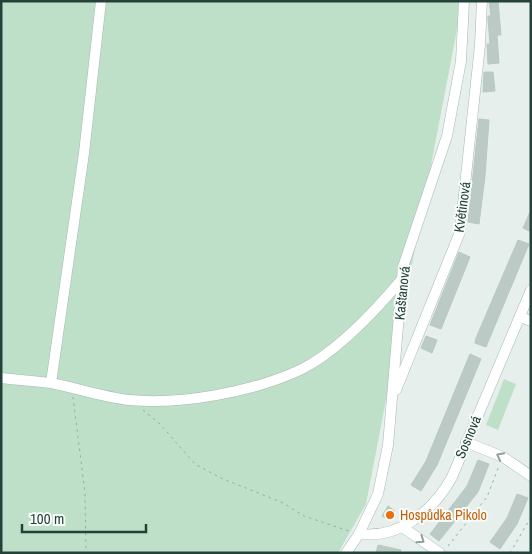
<svg xmlns="http://www.w3.org/2000/svg" width="532" height="554" font-family="'Archivo Narrow',sans-serif">
	<style>
		.green { fill: #bfe0c8 }
		.building { fill: #bbcac4; stroke: #b8c9c2 }
		.lines { fill: none; stroke-linecap: round; stroke-linejoin: round }
		.minor-casing { stroke: #a8b8b2; stroke-width: 11 }
		.path { stroke: #86b3a5; stroke-width: 1; stroke-dasharray: 2.5 4; stroke-linecap: butt }
		.minor { stroke: #fff; stroke-width: 10 }
		.oneway { stroke: #92a09c }
		.food-dot { fill: #e8710a; stroke: #f7fbf9; stroke-width: 2 }
		.labels { text-anchor: middle; stroke-width: 4; stroke-linejoin: round; paint-order: stroke }
		.street-label { font-size: 14px; fill: #24423a; stroke: #f7fbf9 }
		.food-label { font-size: 14px; fill: #c56008; stroke: #f7fbf9; text-anchor: start }
	</style>
	<rect width="100%" height="100%" fill="#e6efeb"/>
	<g class="green">
		<polygon points="1,1 458,1 459,19 366,504 338,553 1,553"/>
		<polygon points="504,379 516,384 498,430 486,425"/>
	</g>
	<g class="building">
		<polygon points="489,1 498,1 501,35 497,35 499,63 488,64 487,44 490,44 488,19 488,16 491,16"/>
		<polygon points="484,72 493,72 495,91 483,92"/>
		<polygon points="479,119 489,120 485,176 479,224 468,222"/>
		<polygon points="531,210 531,232 523,228"/>
		<polygon points="518,240 529,244 486,347 475,343 476,338"/>
		<polygon points="459,252 470,257 441,329 430,325"/>
		<polygon points="426,336 437,340 432,353 421,348"/>
		<polygon points="470,354 481,359 437,465 421,491 411,485 426,461"/>
		<polygon points="478,460 489,464 478,492 439,541 430,534 467,486"/>
		<polygon points="517,494 528,498 517,524 500,549 490,542 507,518"/>
		<polygon points="388,506 395,511 389,520 382,516"/>
		<polygon points="378,545 401,550 400,553 376,553"/>
	</g>
	<g class="lines">
		<g class="minor-casing">
			<g id="minor">
				<polyline points="520,317 531,321"/>
				<path d="M1,378C18,380 34,381 51,383C77,388 102,397 129,400C181,405 252,392 300,370C337,352 376,310 402,279"/>
				<polyline points="51,383 84,153 101,1"/>
				<polyline points="396,390 460,232 480,45 482,1"/>
				<polyline points="466,442 503,457 531,476"/>
				<polyline points="402,527 440,553"/>
				<path d="M359,534C400,539 434,510 452,477L531,290"/>
				<polyline points="346,553 359,534 378,494 388,445 403,267 447,136 461,61 464,1"/>
			</g>
		</g>
		<g class="path">
			<polyline points="73,397 85,493 86,553"/>
			<polyline points="143,410 160,424 195,464 221,478 283,503 304,516 349,531"/>
			<polyline points="448,546 487,497 499,466"/>
			<polyline points="510,553 531,517"/>
		</g>
		<use href="#minor" class="minor"/>
	</g>
	<defs><path id="oneway-chevron" d="M-2-3.5L2.5 0L-2 3.5" fill="none" stroke-width="1.6" stroke-linecap="round" stroke-linejoin="round" transform="scale(1.25)"/></defs>
	<g class="oneway">
		<use href="#oneway-chevron" transform="translate(500 456) rotate(-153)"/>
		<use href="#oneway-chevron" transform="translate(421 540) rotate(35)"/>
	</g>
	<circle class="food-dot" cx="390" cy="515" r="5"/>
	<g class="labels">
		<g class="street-label">
			<text transform="translate(462 207) rotate(-82)" y="5">Květinová</text>
			<text transform="translate(402 293) rotate(-84)" y="5">Kaštanová</text>
			<text transform="translate(468 437) rotate(-67)" y="5">Sosnová</text>
		</g>
		<g class="food-label">
			<text x="400" y="520">Hospůdka Pikolo</text>
		</g>
	</g>
	<rect width="532" height="554" fill="none" stroke="#24423a" stroke-width="5"/>
	<path d="M22 524v8h124v-8" fill="none" stroke="#24423a" stroke-width="2.5"/>
	<text x="30" y="524" font-size="15" fill="#24423a" stroke="#f7fbf9" stroke-width="4" paint-order="stroke">100 m</text>
</svg>
